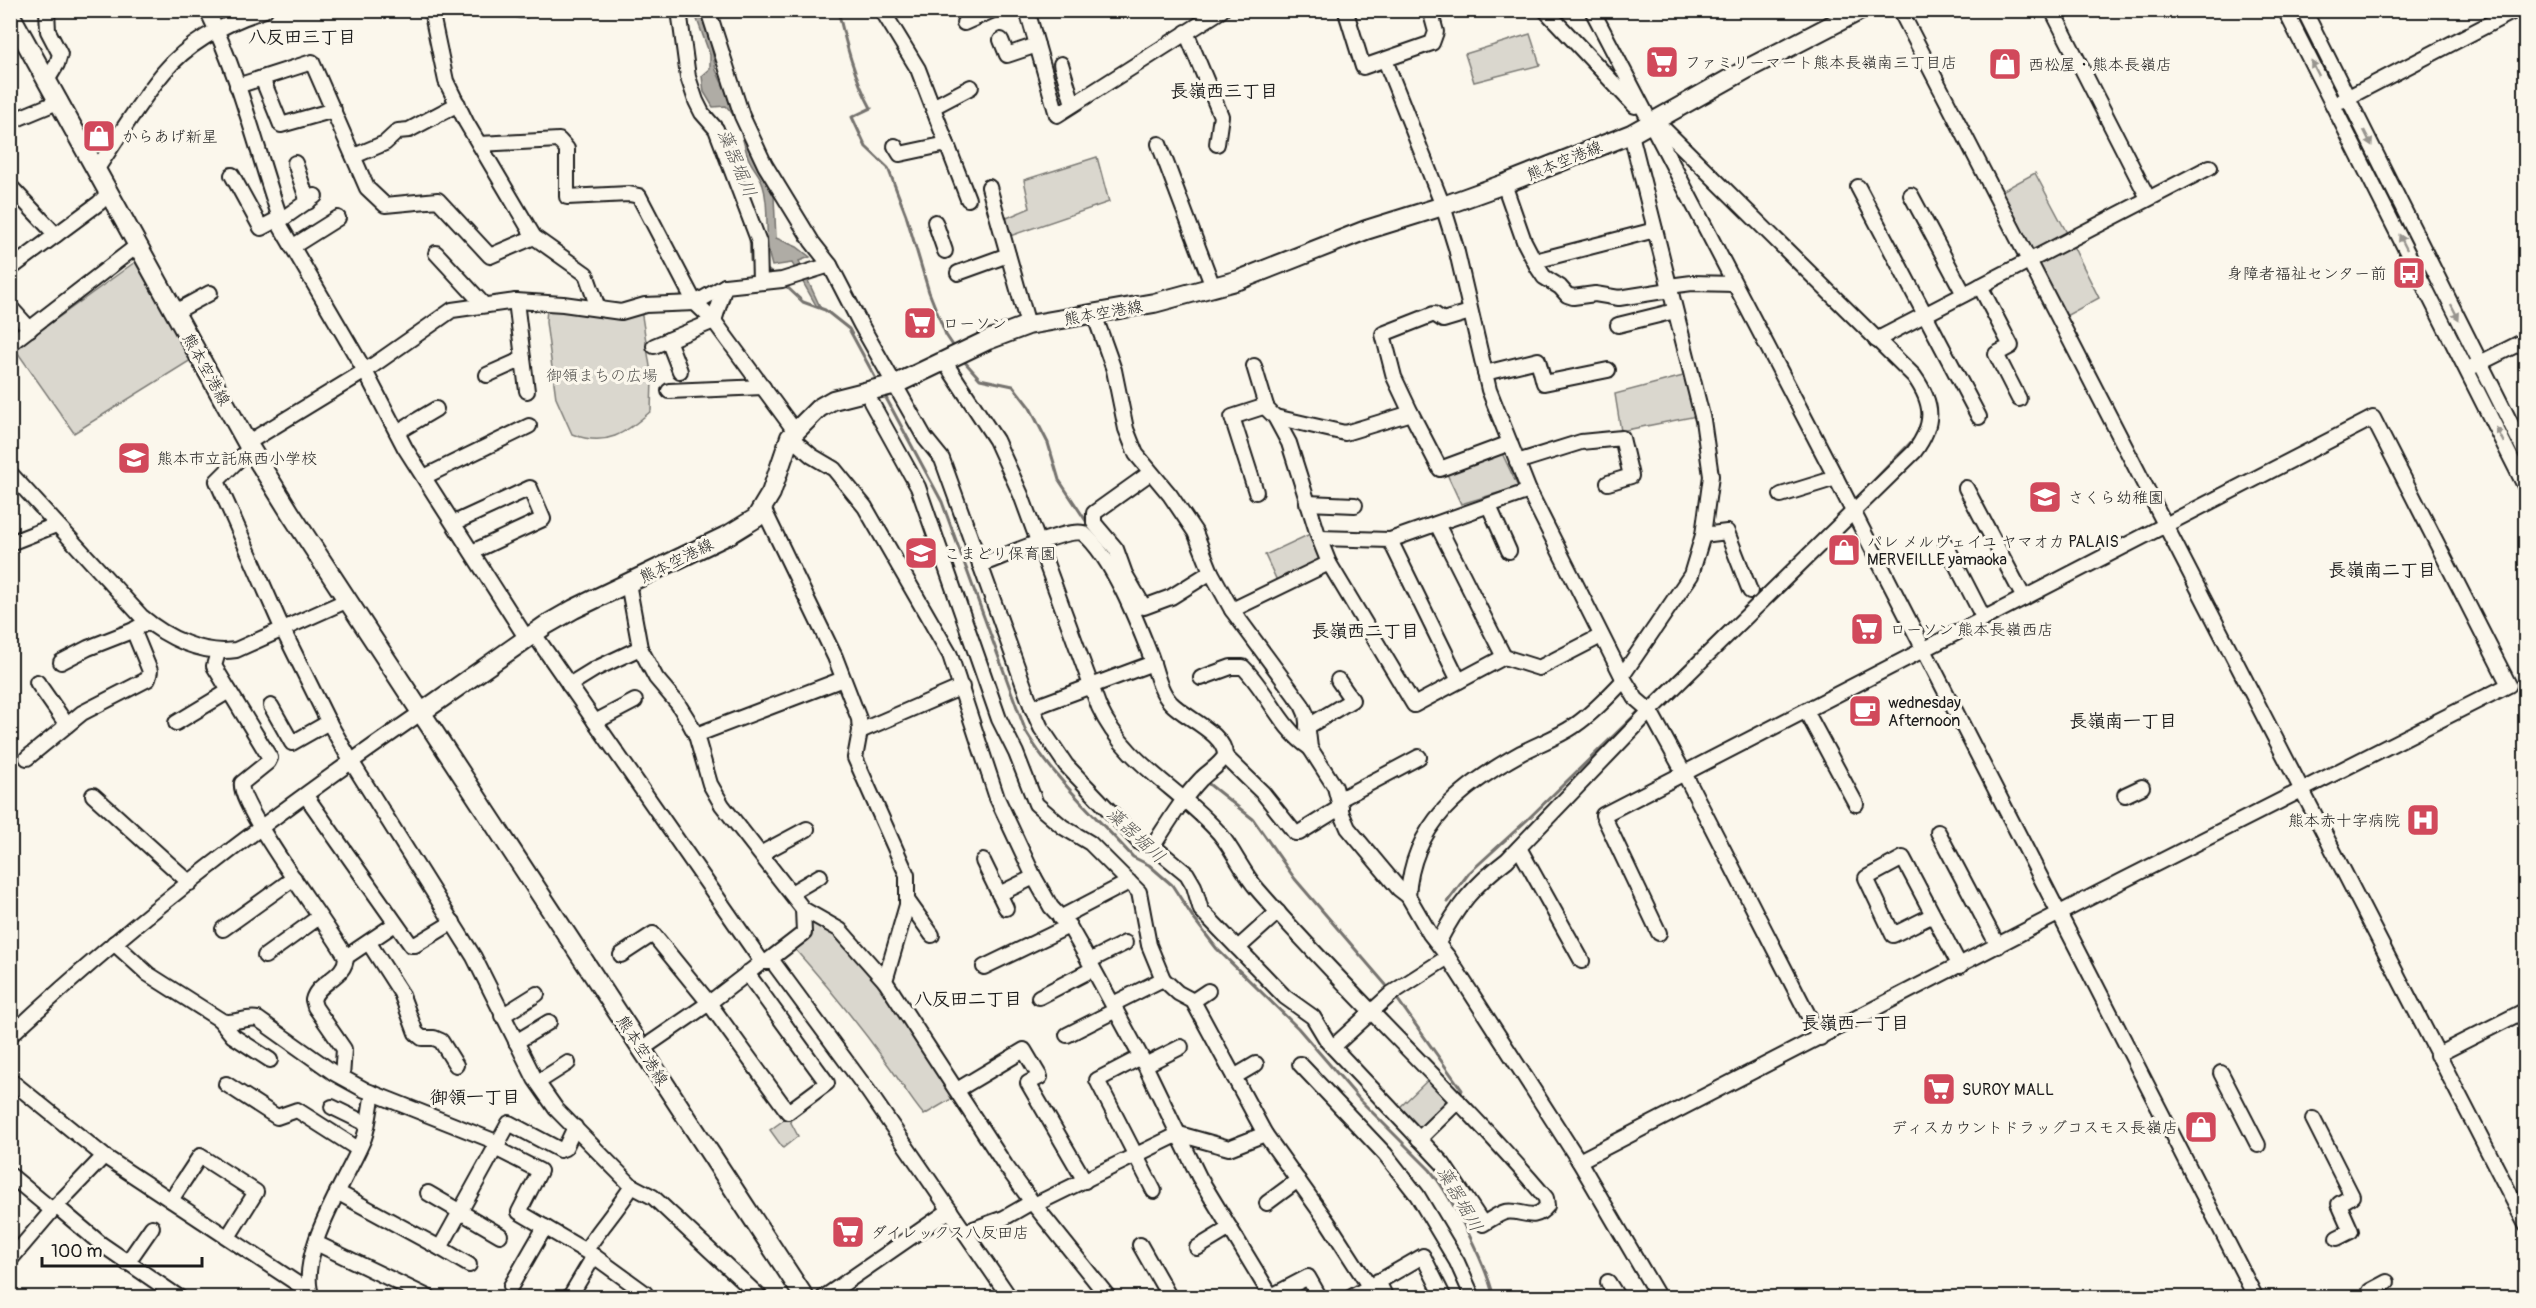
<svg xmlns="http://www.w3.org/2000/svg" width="2536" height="1308" font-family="Pangolin,'Klee One',sans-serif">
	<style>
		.green { fill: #dad7ce; stroke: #7b7a75; stroke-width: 1.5 }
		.water { fill: #afaca5; stroke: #74726e; stroke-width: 1.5 }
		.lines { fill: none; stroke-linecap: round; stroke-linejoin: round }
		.stream { stroke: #74726e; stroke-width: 3 }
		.minor-casing { stroke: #1c1c1c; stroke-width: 18 }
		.major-casing { stroke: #1c1c1c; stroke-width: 22 }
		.minor { stroke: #fbf7ec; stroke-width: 14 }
		.major { stroke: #fbf7ec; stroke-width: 18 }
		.oneway { fill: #97948e }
		.labels { text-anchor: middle; stroke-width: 6; stroke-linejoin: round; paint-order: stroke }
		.poi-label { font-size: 16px; fill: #1c1c1c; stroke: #fbf7ec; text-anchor: start }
		.street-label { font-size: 16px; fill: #1c1c1c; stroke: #fbf7ec }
		.park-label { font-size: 16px; fill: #555451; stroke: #fbf7ec }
		.neighbourhood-label { font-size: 18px; font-weight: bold; fill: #1c1c1c; stroke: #fbf7ec }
		.water-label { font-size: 18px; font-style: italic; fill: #575653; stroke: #fbf7ec }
	</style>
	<rect width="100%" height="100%" fill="#fbf7ec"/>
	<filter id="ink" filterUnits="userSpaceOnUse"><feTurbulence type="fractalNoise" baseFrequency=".0167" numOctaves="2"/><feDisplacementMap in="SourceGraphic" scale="12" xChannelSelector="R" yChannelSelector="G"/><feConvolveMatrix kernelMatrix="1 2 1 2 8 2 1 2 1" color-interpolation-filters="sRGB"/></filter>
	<g filter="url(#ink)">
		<g class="green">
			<polygon points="1530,34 1540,65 1474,82 1465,54"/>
			<polygon points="2360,136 2464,345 2431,284"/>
			<polygon points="1097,157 1109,202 1007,237 1002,220 1030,208 1024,180"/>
			<polygon points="2035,173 2068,235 2030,255 1998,193"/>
			<polygon points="2072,244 2099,298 2064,317 2034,263"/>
			<polygon points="135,262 191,360 74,433 15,349"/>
			<path d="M547,307L641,310L652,379L651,411C626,433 606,448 572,434L556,398L546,322Z"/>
			<polygon points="1687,375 1697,416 1621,431 1615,394"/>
			<polygon points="1501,451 1518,487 1461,504 1446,472"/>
			<polygon points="1310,534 1323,559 1278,583 1265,555"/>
			<path d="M810,920L840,937L870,970L953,1098L924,1115C910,1099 901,1082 889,1066C859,1025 827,985 793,947Z"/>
			<polygon points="1430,1078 1449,1101 1421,1128 1417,1128 1399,1108"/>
			<polygon points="788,1117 798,1136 783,1148 770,1130"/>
		</g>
		<path class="water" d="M694,11H699L710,40L716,70L774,197L776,238L797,247L810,257L799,261L821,309L817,307L792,263L772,266C763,239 771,209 762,182C759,173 751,166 748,157C742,139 740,120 726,106L713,107L704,92L702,76L710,69V55Z"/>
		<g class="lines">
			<g class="stream">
				<path d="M838,10C846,44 854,77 871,108L852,117L866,147L888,168L906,215L929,292L946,335L956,350"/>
				<polyline points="750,236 751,261"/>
				<polyline points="767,270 771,273"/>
				<polyline points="787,287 803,302 825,310 849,329 876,379"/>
				<polyline points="963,360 980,379 1013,386 1030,408 1048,443 1059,480 1090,527"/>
				<path d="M885,396L942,502L1026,732C1054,779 1096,816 1133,857L1149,865L1172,885L1194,919L1217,949L1298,1028L1361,1101L1430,1170C1452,1197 1486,1264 1494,1298"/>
				<polyline points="1854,501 1916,437"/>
				<polyline points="1648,702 1847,508"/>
				<polyline points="1205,781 1253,819 1295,879 1386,985"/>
				<polyline points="1447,902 1469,873 1526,821 1641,709"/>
				<polyline points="1398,1000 1462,1090 1461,1092"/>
			</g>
			<g class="minor-casing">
				<g id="minor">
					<polyline points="47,10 48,31 60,54 57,64 48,79"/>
					<path d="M207,10C239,75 256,147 279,215L278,222L365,371L405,448L527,639"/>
					<polyline points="431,10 446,81 466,122 534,237 586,274 598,308"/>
					<polyline points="520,10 524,10"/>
					<polyline points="679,10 688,77 696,101 702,113 716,129 759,242 760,282"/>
					<path d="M708,10L742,116L765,165L812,242L830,265L861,325L925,438L942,459L1032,708L1041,728L1066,765L1140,843L1153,846L1187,874L1194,886L1201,910L1285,997L1313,1017L1328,1042L1443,1164L1483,1224C1490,1220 1498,1214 1505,1212C1521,1208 1533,1224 1547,1206L1546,1198C1455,1091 1350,996 1258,890C1243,873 1234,851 1220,834C1180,788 1125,764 1099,707L1021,495L996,440L944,361"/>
					<polyline points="882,10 918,69 968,199"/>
					<polyline points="1027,10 1057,115 1222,10"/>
					<polyline points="1545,10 1635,106"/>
					<polyline points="1592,10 1836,478 2256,1298"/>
					<polyline points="1900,10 2526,1225"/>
					<polyline points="2052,10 2148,198"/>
					<polyline points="2285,10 2526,488"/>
					<polyline points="2304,10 2526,454"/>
					<polyline points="1346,12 1363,67 1432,43 1436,32 1430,10"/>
					<polyline points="964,23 993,10"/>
					<polyline points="1186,32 1221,116 1217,144"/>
					<polyline points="1001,40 1007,55 1037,45"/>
					<polyline points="1385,60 1443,206 1456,248 1489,390 1529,491 1622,676 1636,699 1650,711 1684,773 1820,1038"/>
					<polyline points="1061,64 1073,104"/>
					<polyline points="262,78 281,125 334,110"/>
					<polyline points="237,86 312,62 367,188 385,205 438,200 490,256 534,237"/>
					<polyline points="2341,101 2516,10"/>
					<polyline points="933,107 971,87"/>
					<polyline points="10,116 19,118 60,101"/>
					<polyline points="479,144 559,140 567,149 567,197 629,194 639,196 695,303 714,321 795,431"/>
					<polyline points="1159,144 1213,287"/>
					<polyline points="895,146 900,154 947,144"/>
					<polyline points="354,156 385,143 398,131 409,130 458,104"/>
					<polyline points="295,163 308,202"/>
					<path d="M96,170C118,138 139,102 164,72C189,42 228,22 265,10"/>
					<polyline points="232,175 261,228 278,219"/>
					<polyline points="1504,184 1524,241 1538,268 1544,277 1560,287 1567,295 1573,297 1595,294 1619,298 1670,290"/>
					<polyline points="10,186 56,235"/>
					<polyline points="989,187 1028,325"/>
					<polyline points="1858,187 1979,417"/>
					<polyline points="1911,195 1964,294"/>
					<polyline points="278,222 315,196"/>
					<polyline points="935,222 945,251"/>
					<polyline points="292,247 338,218"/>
					<polyline points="436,253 484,305"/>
					<polyline points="1535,261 1655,230"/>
					<polyline points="10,269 99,203 109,193"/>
					<polyline points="958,273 1008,255"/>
					<polyline points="1669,286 1692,283 1734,284"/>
					<polyline points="1980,286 2011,346 1996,354 2019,399"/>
					<polyline points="516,301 527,391"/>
					<polyline points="10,307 30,329"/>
					<polyline points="175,312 210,293"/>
					<polyline points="1094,314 1114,370 1126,429 1136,454 1170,495 1195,532 1211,572 1232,610 1302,705 1306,714 1310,748 1335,787 1342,814 1348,828 1399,889 1408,896 1430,934 1448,957 1579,1161 1659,1298"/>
					<polyline points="1618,325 1675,311"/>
					<polyline points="668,340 680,371"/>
					<polyline points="1876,340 2210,167"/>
					<polyline points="10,344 138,245"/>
					<polyline points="654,346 714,321 725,286"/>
					<polyline points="1254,366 1267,409 1275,417 1289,443 1319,538"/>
					<polyline points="2472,367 2526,340"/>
					<polyline points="1485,373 1538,360 1544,383 1608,370"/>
					<polyline points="487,375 523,359"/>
					<polyline points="669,391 763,387"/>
					<polyline points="871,402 918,487 999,719 1016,753 1036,804 1063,827 1090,843 1139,892 1149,945 1163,979"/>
					<polyline points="1411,413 1394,377 1383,334 1434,314 1443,320 1470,312"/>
					<polyline points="1275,417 1345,433 1411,413 1440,469 1510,443"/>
					<polyline points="397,432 436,409"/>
					<polyline points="790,437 812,456 834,469 865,507 950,655 997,798 1034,877 1051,907 1069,926 1089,961 1141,1057 1199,1177 1271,1296"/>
					<polyline points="247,443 365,371 452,310 516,301 563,304 621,312 645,305 695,303 725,286 782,280 830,265"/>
					<polyline points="250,448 217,481 283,630 327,719 351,761 474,957 535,1079 556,1109 632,1186 653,1197 761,1298"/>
					<polyline points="1517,462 1581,442 1622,438 1631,476 1608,483"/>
					<path d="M10,473L141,616C167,638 202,655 236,650L348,600"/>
					<polyline points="1150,473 1094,513 1094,523 1116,549 1125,574 1144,607 1171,597 1211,572"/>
					<polyline points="424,477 529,426"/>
					<polyline points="1966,488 2024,598"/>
					<polyline points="1256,492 1232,417 1266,406"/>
					<polyline points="1781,495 1836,478"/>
					<polyline points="1307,503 1355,505"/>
					<polyline points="1489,506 1509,551"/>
					<polyline points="763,508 835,657 859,719 860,731 855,758 907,875 907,905 885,981 1005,1165 1032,1202 1109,1298"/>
					<polyline points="454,523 530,488 543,519 472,552"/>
					<polyline points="1437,524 1504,657"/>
					<polyline points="1703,535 1727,532 1750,591"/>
					<polyline points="1390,540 1529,491"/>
					<polyline points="10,543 56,525"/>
					<polyline points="1946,545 1984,619"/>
					<polyline points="1329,563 1319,538 1390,540 1459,681"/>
					<path d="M980,565C1000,558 1066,528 1083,533C1112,557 1137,621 1151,657C1156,672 1160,692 1171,703C1185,718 1226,734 1225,756C1219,766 1209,771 1201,779C1182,799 1168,823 1153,846"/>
					<polyline points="628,583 640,648 656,678 678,704 688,720 696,735 710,784 722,805 803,909 840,930 885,981"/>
					<polyline points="1232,610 1329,563 1414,705 1504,657 1539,668 1601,636"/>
					<polyline points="534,634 762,962"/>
					<path d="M218,652L214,666L270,758L268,762L242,783C236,804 331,929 346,957C346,977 317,982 313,1000L315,1007L344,1049L342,1077"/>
					<polyline points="61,662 88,648 134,630"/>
					<polyline points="1622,676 1691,575 1703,535 1711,476 1703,420 1631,134"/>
					<path d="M1201,678L1231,667H1243C1268,692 1280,728 1310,748"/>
					<polyline points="37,682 67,725"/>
					<polyline points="569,685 595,669 640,648"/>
					<polyline points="271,706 292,743 329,722"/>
					<polyline points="1032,708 1153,663"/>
					<polyline points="1806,711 1856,804"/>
					<polyline points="595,722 635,701"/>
					<polyline points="176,723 229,691"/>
					<polyline points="1307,727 1352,700 1338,680"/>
					<polyline points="860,731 962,687"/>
					<polyline points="696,735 843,679"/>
					<polyline points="1225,756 1263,793 1295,833 1299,833 1341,807"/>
					<polyline points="27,758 82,713 148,679 150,671 134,632 135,629 148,622"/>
					<polyline points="93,795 190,883"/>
					<polyline points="2125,795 2142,787"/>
					<polyline points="306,796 411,945 415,945 453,922"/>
					<polyline points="1340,799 1419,757"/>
					<polyline points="1938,832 1998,946"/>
					<polyline points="1519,848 1582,961"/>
					<polyline points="762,853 807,829"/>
					<polyline points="983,861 1006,908"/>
					<polyline points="791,893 820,876"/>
					<polyline points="999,894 1034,877"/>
					<path d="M1408,896C1412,824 1463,785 1521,753C1538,744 1558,737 1574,726C1592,714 1609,696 1624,680"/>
					<polyline points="907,900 932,935"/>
					<polyline points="1933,915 1893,935 1866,878 1903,858 1960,966"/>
					<polyline points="1060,918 1129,882"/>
					<polyline points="223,929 294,878"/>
					<path d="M114,943L148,974L222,1021C234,1025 245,1016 258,1019L334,1073L365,1090L499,1143"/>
					<polyline points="369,943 401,993 416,1033 422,1038 434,1038 441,1041 456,1065"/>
					<path d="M1438,943C1457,906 1474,885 1507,860L1650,711L1914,452C1935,424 1934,404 1914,376L1666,131L1647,121"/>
					<polyline points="1238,948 1278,912"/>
					<polyline points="621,955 653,934 709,1003 788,1112 827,1083 747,973"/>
					<polyline points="265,956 319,917"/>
					<polyline points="346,957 395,924"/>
					<polyline points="769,960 804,933 803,909"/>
					<polyline points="1089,961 1125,943"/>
					<polyline points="984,967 1069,926"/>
					<polyline points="1039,997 1093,969"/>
					<polyline points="1193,1001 1208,991"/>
					<polyline points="1113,1004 1163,979 1178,993 1193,1001 1265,1134"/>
					<polyline points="502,1016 537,994"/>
					<polyline points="220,1020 233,1036 270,1060"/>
					<polyline points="1067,1035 1116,1010"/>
					<path d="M10,1036C137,916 279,811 422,712"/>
					<polyline points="516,1042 549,1022"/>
					<polyline points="1333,1047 1392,993 1448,957"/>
					<polyline points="642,1049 709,1003 762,962 773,962 868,1091 1010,1298"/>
					<polyline points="2437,1055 2526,1010"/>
					<polyline points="1141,1057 1097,1080 1154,1191"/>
					<polyline points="1300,1064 1385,1154 1417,1195 1457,1262 1473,1298"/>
					<polyline points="1145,1065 1181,1047"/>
					<polyline points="2221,1073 2258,1145"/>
					<polyline points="1234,1077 1256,1064"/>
					<polyline points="10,1080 104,1156 310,1292"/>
					<polyline points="538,1082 568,1063"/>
					<polyline points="226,1084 277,1117 297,1110 358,1149"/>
					<polyline points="957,1090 1024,1050 1040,1077 1028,1083 1085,1181"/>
					<polyline points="332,1107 367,1124"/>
					<polyline points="2313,1119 2352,1196 2339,1204 2351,1231 2337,1238"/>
					<polyline points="1419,1139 1458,1101"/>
					<polyline points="495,1148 540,1171 519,1212 594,1256 569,1298"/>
					<polyline points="1579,1161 2120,882 2509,685 2373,418 1603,815 1659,933"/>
					<polyline points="10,1175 52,1210"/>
					<polyline points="337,1192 440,1248 509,1123 560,1150 565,1148 575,1127"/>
					<polyline points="428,1193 500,1235"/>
					<polyline points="171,1200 200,1156 256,1192 228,1237"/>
					<polyline points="1267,1203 1298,1180"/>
					<polyline points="1034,1205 1179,1134 1229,1148 1265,1134 1329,1224 1369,1286"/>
					<polyline points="56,1206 104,1156"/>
					<polyline points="965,1232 1004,1218 1032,1202"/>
					<polyline points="316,1243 430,1298"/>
					<polyline points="1140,1245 1170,1298"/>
					<polyline points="440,1248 469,1265"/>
					<polyline points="1197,1248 1230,1228"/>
					<path d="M586,1250C600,1228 618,1209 632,1186"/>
					<polyline points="594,1256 645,1293"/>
					<polyline points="10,1260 56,1206 101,1244 180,1298"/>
					<polyline points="127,1263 152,1227"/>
					<polyline points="1378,1281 1386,1298"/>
					<polyline points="1608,1282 1618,1298"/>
					<polyline points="511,1286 545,1227"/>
					<polyline points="2370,1291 2387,1282"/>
					<path d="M312,1297C295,1255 348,1178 364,1138C369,1124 370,1107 373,1093"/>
					<polyline points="823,1298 950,1210"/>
					<polyline points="1268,1298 1308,1277 1320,1298"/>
					<polyline points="1350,1298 1423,1256 1444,1298"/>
				</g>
			</g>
			<g class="major-casing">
				<g id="major">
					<polyline points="10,14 247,443 291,514 805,1298"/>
					<polyline points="422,712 546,625 574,609 730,534 756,518 771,493 790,437 819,408 833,400 896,384 988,340 1028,325 1154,303 1239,280 1366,230 1443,206 1504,184 1631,134 1747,69 1861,10"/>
				</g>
			</g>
			<use href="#minor" class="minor"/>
			<use href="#major" class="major"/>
		</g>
		<defs><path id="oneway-solid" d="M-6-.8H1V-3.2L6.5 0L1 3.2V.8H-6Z" transform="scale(1.5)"/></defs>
		<g class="oneway">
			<use href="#oneway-solid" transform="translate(2315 68) rotate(-117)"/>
			<use href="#oneway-solid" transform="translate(2368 138) rotate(63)"/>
			<use href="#oneway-solid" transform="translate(2403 242) rotate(-117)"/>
			<use href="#oneway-solid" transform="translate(2455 312) rotate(63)"/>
			<use href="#oneway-solid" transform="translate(2500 435) rotate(-116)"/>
		</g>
	</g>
	<defs>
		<g id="supermarket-square" transform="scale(1.725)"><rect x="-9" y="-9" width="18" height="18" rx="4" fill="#d1495b" stroke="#fbf7ec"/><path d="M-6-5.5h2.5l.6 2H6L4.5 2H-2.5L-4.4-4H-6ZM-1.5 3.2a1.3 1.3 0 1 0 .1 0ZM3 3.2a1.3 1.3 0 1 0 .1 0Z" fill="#fff"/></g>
		<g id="shop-square" transform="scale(1.725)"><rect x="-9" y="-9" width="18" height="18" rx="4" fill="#d1495b" stroke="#fbf7ec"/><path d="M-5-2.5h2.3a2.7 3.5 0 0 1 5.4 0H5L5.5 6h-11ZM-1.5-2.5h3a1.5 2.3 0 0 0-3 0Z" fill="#fff"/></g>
		<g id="bus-square" transform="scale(1.725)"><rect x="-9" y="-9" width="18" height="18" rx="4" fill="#d1495b" stroke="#fbf7ec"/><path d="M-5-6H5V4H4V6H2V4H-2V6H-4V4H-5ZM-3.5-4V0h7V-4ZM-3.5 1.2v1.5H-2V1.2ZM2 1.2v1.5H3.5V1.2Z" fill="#fff"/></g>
		<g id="school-square" transform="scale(1.725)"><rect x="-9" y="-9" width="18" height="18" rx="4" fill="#d1495b" stroke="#fbf7ec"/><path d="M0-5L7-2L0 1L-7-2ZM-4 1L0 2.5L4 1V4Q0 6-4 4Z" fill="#fff"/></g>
		<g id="cafe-square" transform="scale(1.725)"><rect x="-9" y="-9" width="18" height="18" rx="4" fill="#d1495b" stroke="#fbf7ec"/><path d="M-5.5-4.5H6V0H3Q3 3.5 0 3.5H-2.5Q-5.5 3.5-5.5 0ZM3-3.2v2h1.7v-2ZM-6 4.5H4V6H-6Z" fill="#fff"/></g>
		<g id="hospital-square" transform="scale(1.725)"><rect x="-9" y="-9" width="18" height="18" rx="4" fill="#d1495b" stroke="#fbf7ec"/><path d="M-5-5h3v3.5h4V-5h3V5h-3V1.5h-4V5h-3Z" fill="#fff"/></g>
	</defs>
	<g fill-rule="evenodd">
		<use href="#supermarket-square" x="1662" y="62"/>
		<use href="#shop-square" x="2005" y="64"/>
		<use href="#shop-square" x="99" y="136"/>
		<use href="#bus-square" x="2409" y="273"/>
		<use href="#supermarket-square" x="920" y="323"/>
		<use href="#school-square" x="134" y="458"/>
		<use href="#school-square" x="2045" y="497"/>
		<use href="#shop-square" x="1844" y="550"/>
		<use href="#school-square" x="921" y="553"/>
		<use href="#supermarket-square" x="1867" y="629"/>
		<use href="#cafe-square" x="1865" y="711"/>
		<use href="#hospital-square" x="2423" y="820"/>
		<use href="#supermarket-square" x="1939" y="1089"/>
		<use href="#shop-square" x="2201" y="1127"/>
		<use href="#supermarket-square" x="848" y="1232"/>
	</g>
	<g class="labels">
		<g class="poi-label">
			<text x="1685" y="68">ファミリーマート熊本長嶺南三丁目店</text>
			<text x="2028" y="70">西松屋・熊本長嶺店</text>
			<text x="122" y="142">からあげ新星</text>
			<text x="2386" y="279" text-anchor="end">身障者福祉センター前</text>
			<text x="943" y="329">ローソン</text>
			<text x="157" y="464">熊本市立託麻西小学校</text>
			<text x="2068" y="503">さくら幼稚園</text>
			<text x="1867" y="547">パレ メルヴェイユ ヤマオカ PALAIS<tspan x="1867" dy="18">MERVEILLE yamaoka</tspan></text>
			<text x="944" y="559">こまどり保育園</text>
			<text x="1890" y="635">ローソン 熊本長嶺西店</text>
			<text x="1888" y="708">wednesday<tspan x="1888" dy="18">Afternoon</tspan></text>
			<text x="2400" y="826" text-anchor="end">熊本赤十字病院</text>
			<text x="1962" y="1095">SUROY MALL</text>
			<text x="2178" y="1133" text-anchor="end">ディスカウントドラッグコスモス長嶺店</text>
			<text x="871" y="1238">ダイレックス八反田店</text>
		</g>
		<g class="street-label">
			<text transform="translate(1564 160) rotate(-22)" y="6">熊本空港線</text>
			<text transform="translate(1103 312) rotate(-10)" y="6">熊本空港線</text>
			<text transform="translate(207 369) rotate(61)" y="6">熊本空港線</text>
			<text transform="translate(676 560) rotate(-26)" y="6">熊本空港線</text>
			<text transform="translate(643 1050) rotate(57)" y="6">熊本空港線</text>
		</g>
		<g class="park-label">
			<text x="602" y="381">御領まちの広場</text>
		</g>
		<g class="neighbourhood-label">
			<text x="302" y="43">八反田三丁目</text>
			<text x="1224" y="97">長嶺西三丁目</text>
			<text x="2382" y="576">長嶺南二丁目</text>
			<text x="1365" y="637">長嶺西二丁目</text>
			<text x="2123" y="727">長嶺南一丁目</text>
			<text x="968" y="1005">八反田二丁目</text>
			<text x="1855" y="1029">長嶺西一丁目</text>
			<text x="475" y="1103">御領一丁目</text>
		</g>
		<g class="water-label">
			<text transform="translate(737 163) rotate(67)" y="6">藻器堀川</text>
			<text transform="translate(1136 835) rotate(43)" y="6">藻器堀川</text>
			<text transform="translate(1460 1199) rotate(60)" y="6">藻器堀川</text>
		</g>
	</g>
	<rect width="2536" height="1308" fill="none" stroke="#fbf7ec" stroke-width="36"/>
	<rect x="18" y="18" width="2500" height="1272" fill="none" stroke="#1c1c1c" stroke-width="2" filter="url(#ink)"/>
	<path d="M42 1257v9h160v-9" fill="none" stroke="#1c1c1c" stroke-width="3"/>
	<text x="51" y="1257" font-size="18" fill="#1c1c1c" stroke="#fbf7ec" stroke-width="4.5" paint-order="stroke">100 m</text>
</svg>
